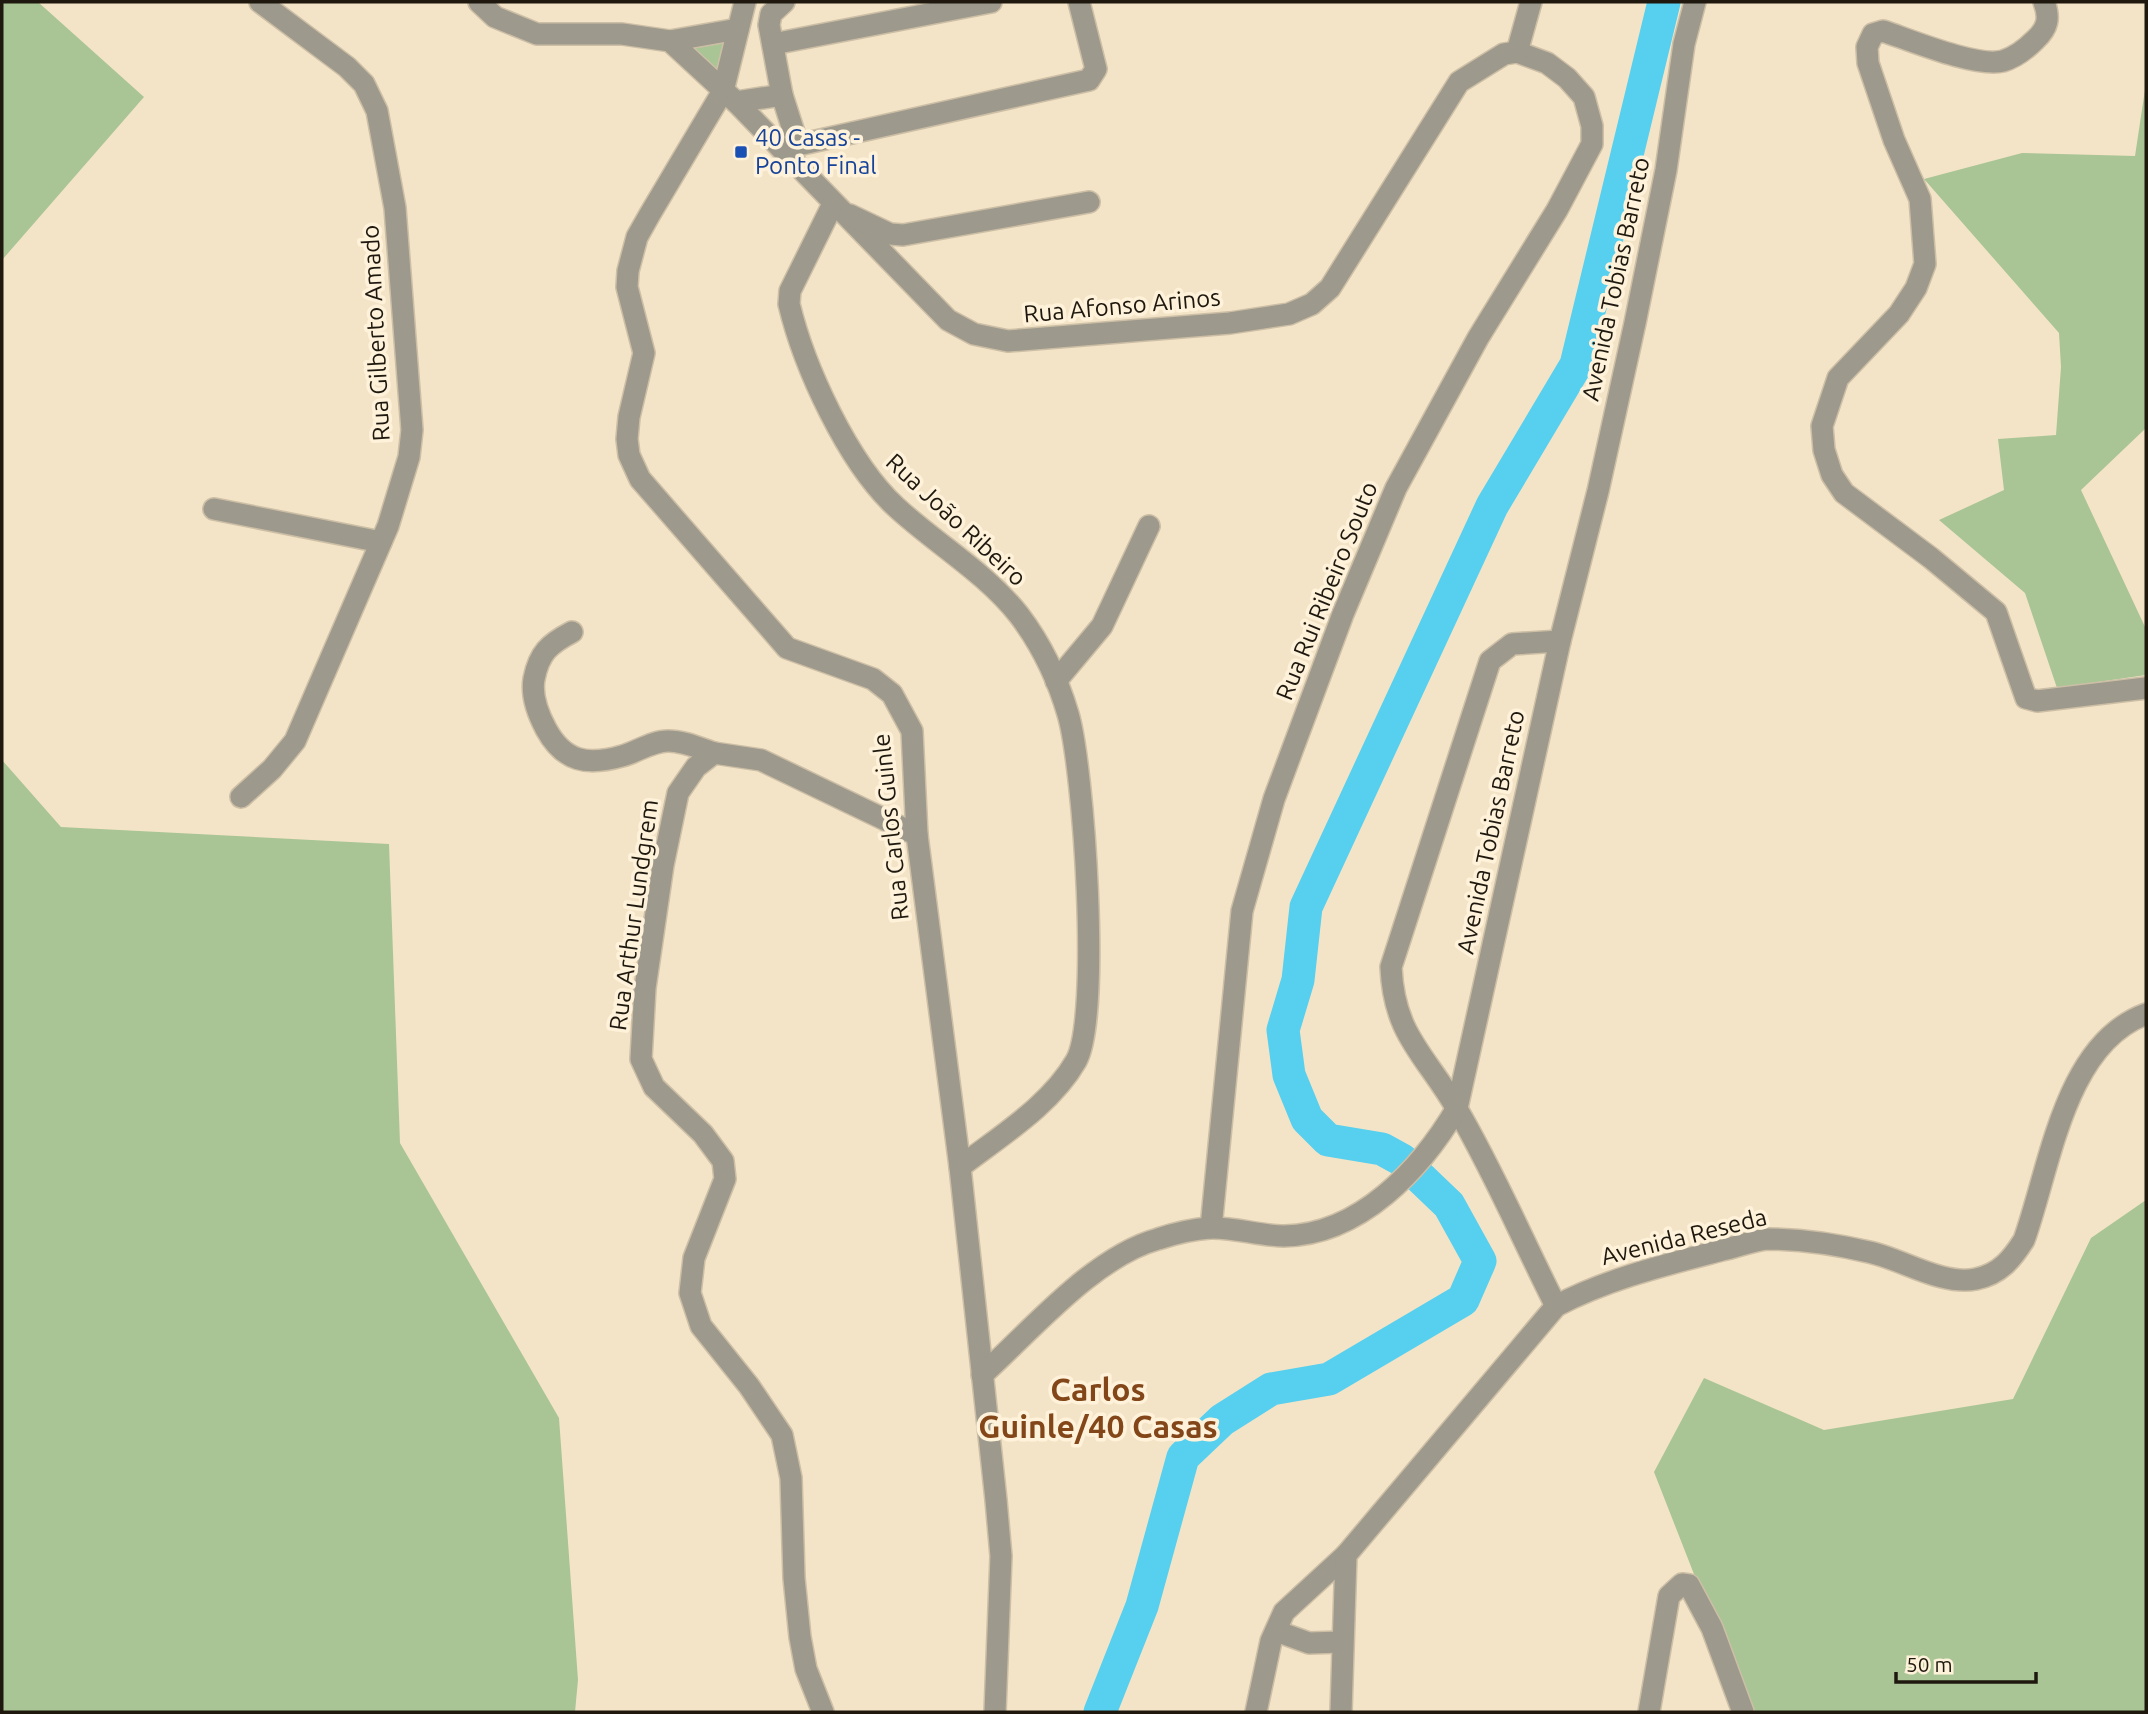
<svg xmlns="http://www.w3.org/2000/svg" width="2148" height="1714" font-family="Ubuntu,sans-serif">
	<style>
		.green { fill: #a9c595 }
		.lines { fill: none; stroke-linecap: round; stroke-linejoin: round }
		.river { stroke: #57cfee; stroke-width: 33 }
		.minor-casing { stroke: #cdbfa6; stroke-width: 24 }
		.minor { stroke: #9d998c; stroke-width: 21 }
		.transit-dot { fill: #1a4fb4; stroke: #fff2da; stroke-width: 2.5 }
		.labels { text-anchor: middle; stroke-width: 7; stroke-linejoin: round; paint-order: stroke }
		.transit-label { font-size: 24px; fill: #164399; stroke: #fff2da; text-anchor: start }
		.street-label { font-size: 24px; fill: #1e180e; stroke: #fff2da }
		.district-label { font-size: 32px; font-weight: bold; fill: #824619; stroke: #fff2da }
	</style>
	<rect width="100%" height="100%" fill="#f4e4c7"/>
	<g class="green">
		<polygon points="2,2 38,2 144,97 2,260"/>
		<polygon points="729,40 721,81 684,44"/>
		<polygon points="2146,83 2146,428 2081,490 2146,629 2146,675 2057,688 2025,593 1939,520 2004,490 1998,439 2056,435 2061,367 2059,333 1924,179 2022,153 2135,156"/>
		<polygon points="2,760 61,827 389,844 400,1143 559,1418 578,1680 575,1712 2,1712"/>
		<polygon points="2146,1200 2146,1712 1748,1712 1654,1472 1704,1378 1824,1430 2013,1399 2091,1238"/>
	</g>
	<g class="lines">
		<polyline class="river" points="1100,1712 1142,1606 1183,1457 1222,1420 1271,1389 1329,1379 1463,1300 1480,1261 1449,1205 1402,1160 1382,1149 1328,1140 1307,1119 1289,1075 1283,1030 1298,980 1306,907 1492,506 1576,365 1664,2"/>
		<g class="minor-casing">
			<g id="minor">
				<polyline points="479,2 495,17 537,34 622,34 670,41 736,102 948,320 974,334 1008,341 1230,323 1289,314 1312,304 1330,288 1459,82 1504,54 1517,52 1547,63 1567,78 1584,97 1592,126 1592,144 1557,210 1478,338 1396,488 1343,614 1274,799 1242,911 1211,1228"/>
				<polyline points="745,2 723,91 650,214 637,237 628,271 627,287 644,353 629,417 627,439 629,455 640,479 787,648 873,679 892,694 912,731 917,835 960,1167 996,1500 1001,1556 995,1712"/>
				<polyline points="784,2 771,14 769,25 782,95 798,145 1089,80 1096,69 1079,2"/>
				<path d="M2044,2C2050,18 2048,28 2035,40C2026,49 2016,57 2003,61C1977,68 1910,40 1883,31L1873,34L1867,47L1868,63L1894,140L1920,199L1925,264L1916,288L1899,314L1838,378L1822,426L1824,450L1832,475L1844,493L1931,558L1996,612L2026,698L2037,701L2146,688"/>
				<polyline points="670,41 738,29"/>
				<polyline points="773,44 991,2"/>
				<polyline points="1517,52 1531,2"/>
				<polyline points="736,102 782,95"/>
				<path d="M833,204L790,291L789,304C804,367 848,463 896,507C936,544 985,572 1019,615C1041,644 1058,680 1068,714C1084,768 1101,1017 1076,1061C1050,1106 1000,1136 960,1167"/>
				<polyline points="850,215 890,234 903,235 1089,202"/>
				<polyline points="214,509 381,542"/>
				<path d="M572,632C549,644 539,653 534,679C531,696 538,714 546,729C564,762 587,766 622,756C637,752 652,741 668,741C684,741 699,748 714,753"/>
				<polyline points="1056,681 1102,626 1149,526"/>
				<polyline points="241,797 272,769 295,741 388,526 409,457 412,430 395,208 377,111 364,84 347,67 260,2"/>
				<path d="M1556,1306C1523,1241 1494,1172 1457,1109C1426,1055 1394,1036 1391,967L1490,661L1512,644L1560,641"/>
				<path d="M982,1375C1032,1330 1093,1257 1158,1239C1173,1234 1194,1229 1210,1228C1234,1227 1260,1236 1284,1236C1360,1235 1421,1169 1457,1108L1560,641L1598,491L1635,323L1666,170L1684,44L1695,2"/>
				<polyline points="1276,1631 1309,1643 1342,1642"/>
				<polyline points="823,1712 806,1669 800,1637 794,1578 791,1478 782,1435 749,1386 701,1326 690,1293 694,1258 725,1179 723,1161 703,1134 654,1087 641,1059 645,988 663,865 678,793 696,767 714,753 761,760 917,835"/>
				<polyline points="1256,1712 1271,1641 1284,1612 1346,1555"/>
				<path d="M1341,1712L1346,1555L1556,1306C1607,1279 1665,1265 1722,1250C1737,1247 1753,1240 1768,1239C1803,1239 1835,1244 1869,1252C1902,1259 1942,1286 1976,1279C2000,1274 2012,1259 2024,1240C2050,1168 2064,1044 2146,1014"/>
				<polyline points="1649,1712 1669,1596 1682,1584 1689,1585 1712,1628 1743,1712"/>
			</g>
		</g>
		<use href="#minor" class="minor"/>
	</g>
	<rect class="transit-dot" x="734" y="145" width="14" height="14" rx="3.5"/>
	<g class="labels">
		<g class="transit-label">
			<text x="755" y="146">40 Casas -<tspan x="755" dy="28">Ponto Final</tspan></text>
		</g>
		<g class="street-label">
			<text transform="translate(1616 279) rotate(-78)" y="8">Avenida Tobias Barreto</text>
			<text transform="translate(1122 306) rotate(-5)" y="8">Rua Afonso Arinos</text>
			<text transform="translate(376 333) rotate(-93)" y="8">Rua Gilberto Amado</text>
			<text transform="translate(956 520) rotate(43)" y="8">Rua João Ribeiro</text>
			<text transform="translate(1327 591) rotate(-68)" y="8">Rua Rui Ribeiro Souto</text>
			<text transform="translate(891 827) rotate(-96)" y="8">Rua Carlos Guinle</text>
			<text transform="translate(1491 832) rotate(-78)" y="8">Avenida Tobias Barreto</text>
			<text transform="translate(634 915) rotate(-82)" y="8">Rua Arthur Lundgrem</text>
			<text transform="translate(1684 1237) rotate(-14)" y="8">Avenida Reseda</text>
		</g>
		<g class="district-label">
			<text x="1098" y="1401">Carlos<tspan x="1098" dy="37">Guinle/40 Casas</tspan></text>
		</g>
	</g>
	<rect width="2148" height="1714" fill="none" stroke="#1e180e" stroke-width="7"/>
	<path d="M1896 1672v10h140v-10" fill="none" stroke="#1e180e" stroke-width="3.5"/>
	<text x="1906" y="1672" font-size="21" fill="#1e180e" stroke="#fff2da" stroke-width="5" paint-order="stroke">50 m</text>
</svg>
